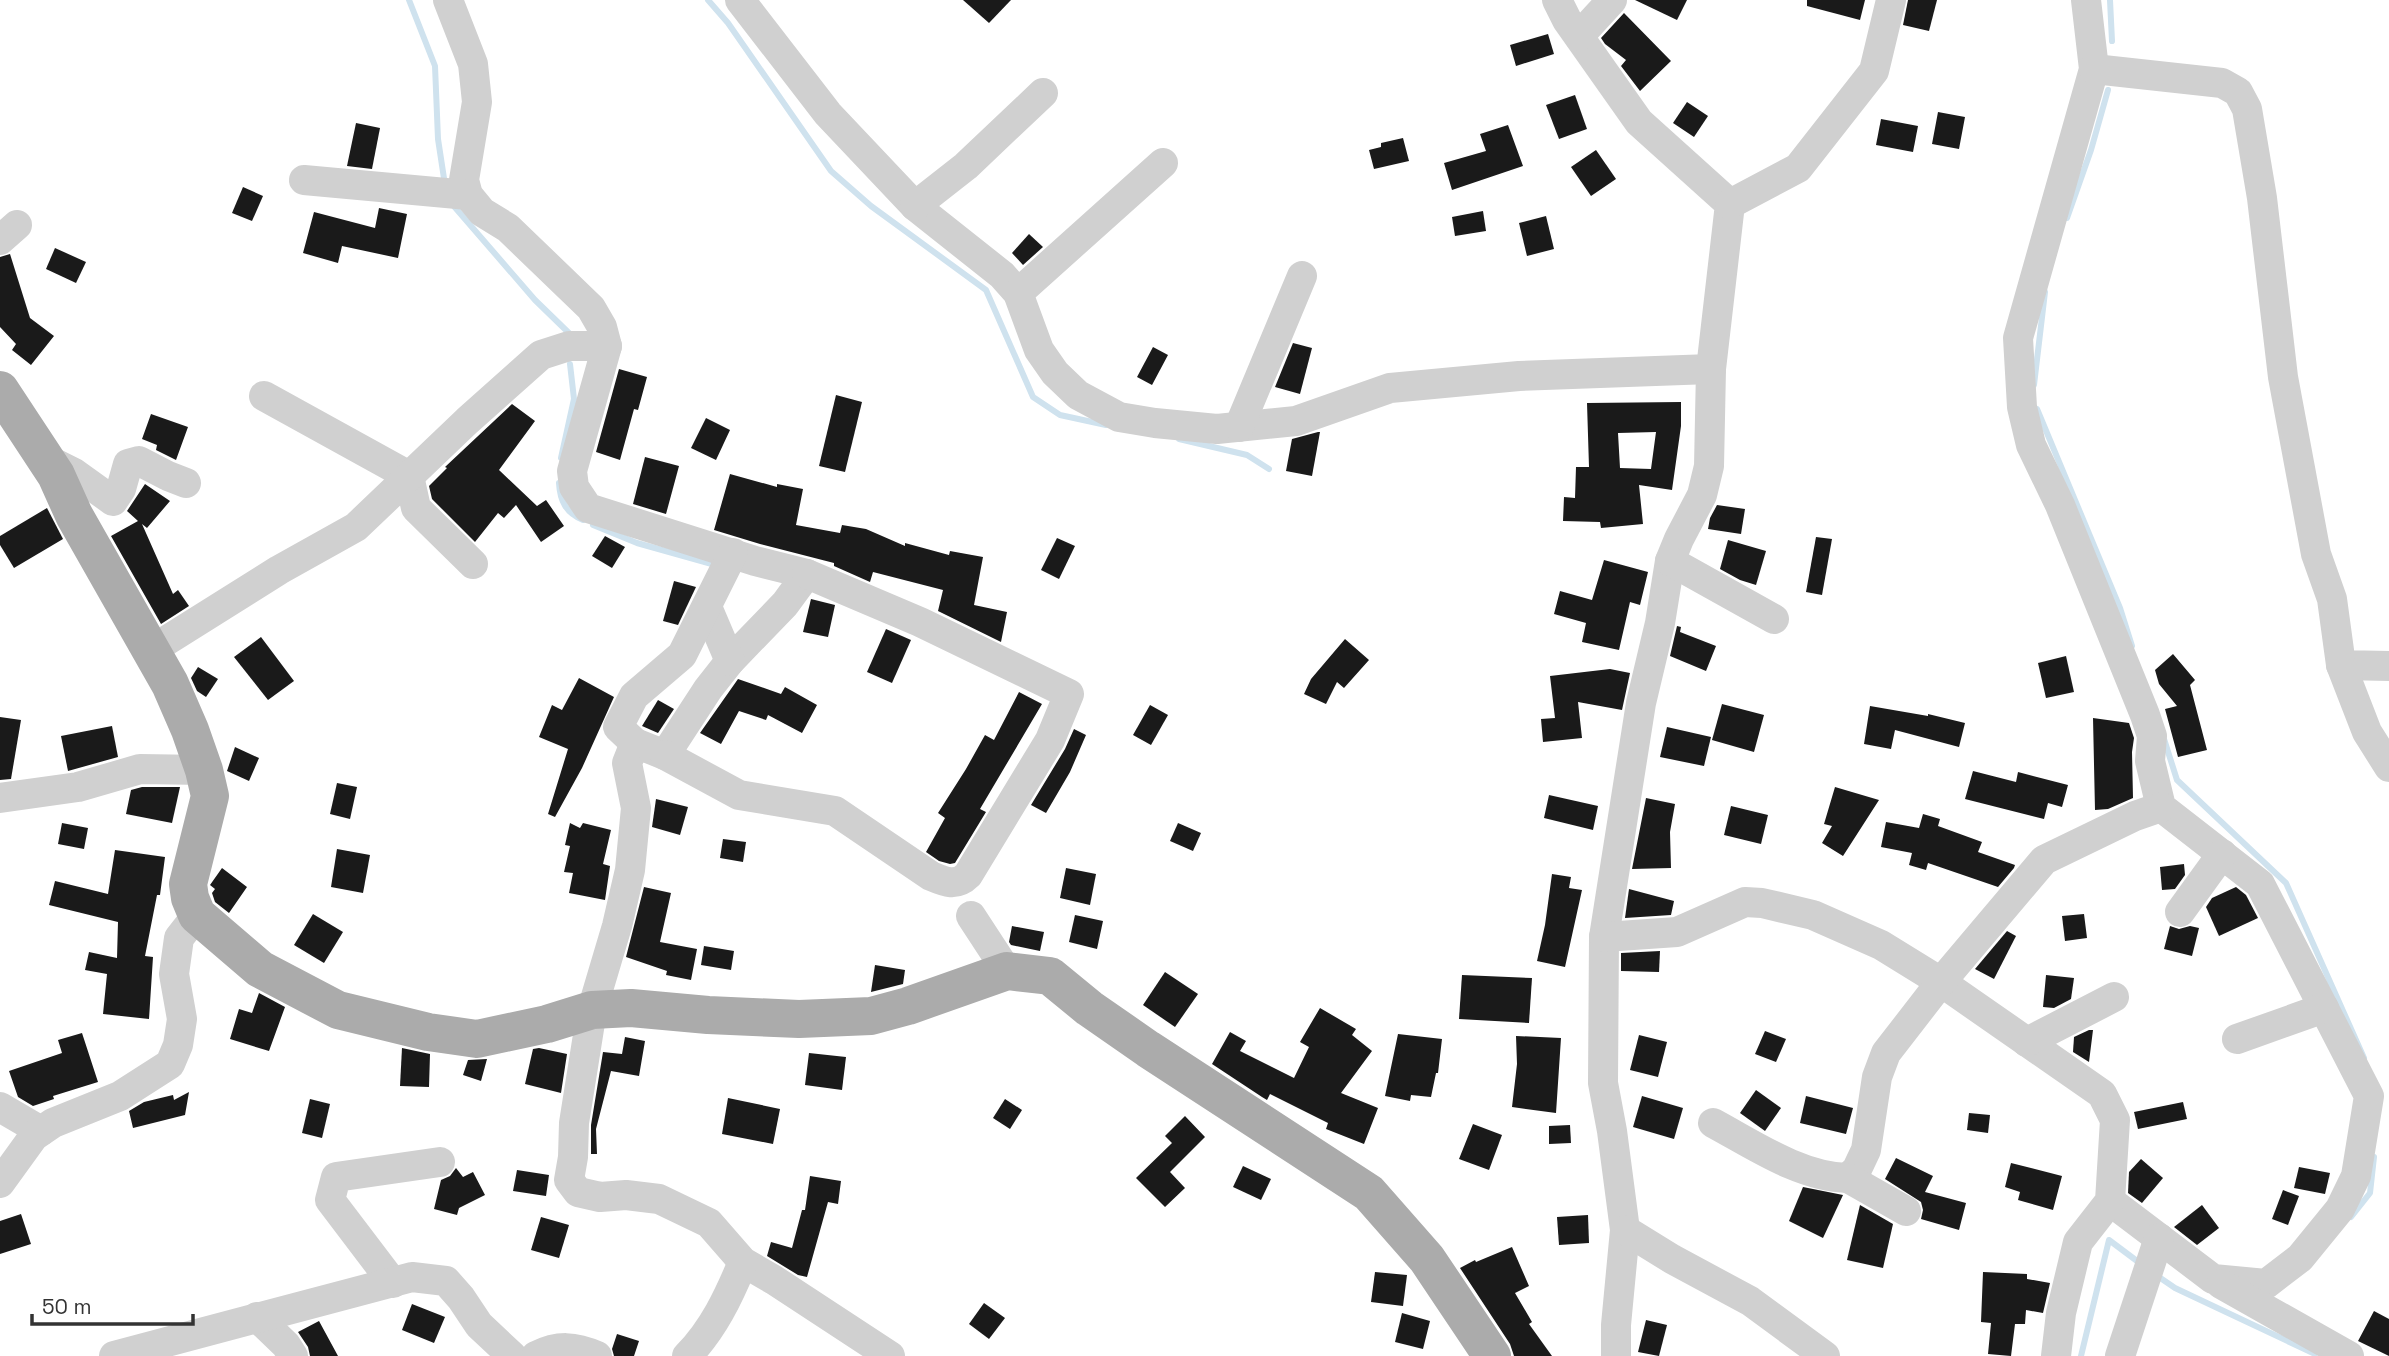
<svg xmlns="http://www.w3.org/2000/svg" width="2389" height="1356" font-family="'Space Grotesk',sans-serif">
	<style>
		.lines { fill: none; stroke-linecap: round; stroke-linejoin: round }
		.stream { stroke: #cfe2ee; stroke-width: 6 }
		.building { fill: #1a1a1a; fill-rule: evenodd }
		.minor { stroke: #d0d0d0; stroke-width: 30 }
		.major { stroke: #ababab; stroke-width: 38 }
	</style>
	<rect width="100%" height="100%" fill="#fff"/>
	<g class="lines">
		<g class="stream">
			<polyline points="409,0 435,66 438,139 445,185"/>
			<polyline points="708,0 728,23 831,171 871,206 986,290 1033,397 1060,415 1106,425"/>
			<polyline points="2110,0 2112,41"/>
			<polyline points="452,204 535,300 571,335"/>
			<polyline points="2067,218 2091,150 2108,90"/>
			<polyline points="2034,385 2045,292"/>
			<polyline points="2037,409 2120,608 2132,646"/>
			<polyline points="1179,439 1247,455 1269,469"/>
			<polyline points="561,458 574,399 570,364"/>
			<path d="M559,483C560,501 566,513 583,520"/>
			<polyline points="593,525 637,543 719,566"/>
			<polyline points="2164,739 2177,780 2286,883 2364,1058"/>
			<polyline points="2351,1217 2370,1193 2374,1157"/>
			<polyline points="2156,1275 2175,1288 2315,1354"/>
			<polyline points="2081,1356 2109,1240 2141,1264"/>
		</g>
	</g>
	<g class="building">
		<polygon points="963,0 1011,0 989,23"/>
		<polygon points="1635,0 1687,0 1677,20"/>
		<polygon points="1807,0 1865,0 1860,20 1807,6"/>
		<polygon points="1908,0 1937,0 1929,31 1903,25"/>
		<polygon points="1624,13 1671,61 1640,91 1621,66 1626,60 1605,44 1601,38"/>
		<polygon points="1548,34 1554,54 1516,66 1510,45"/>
		<polygon points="1575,95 1587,129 1559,139 1546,105"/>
		<polygon points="1687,102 1708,116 1694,137 1673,123"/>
		<polygon points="1938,112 1965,117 1959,149 1932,144"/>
		<polygon points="1881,119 1918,126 1913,152 1876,145"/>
		<polygon points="356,123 380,128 372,169 347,166"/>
		<polygon points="1508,125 1523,166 1452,190 1444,163 1486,151 1480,134"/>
		<polygon points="1403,138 1409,161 1374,169 1369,150 1381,147 1381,143"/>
		<polygon points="1596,150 1616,179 1591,196 1571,167"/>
		<polygon points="243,187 263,196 252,221 232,213"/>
		<polygon points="379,208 407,214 398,258 342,246 338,263 303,253 314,212 375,228"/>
		<polygon points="1483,211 1486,231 1455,236 1452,217"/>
		<polygon points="1546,216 1554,249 1527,256 1519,223"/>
		<polygon points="1029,234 1043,247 1023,265 1012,253"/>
		<polygon points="55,248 86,262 76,283 46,269"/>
		<polygon points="10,254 30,318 54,336 31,365 12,350 16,344 0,327 0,257"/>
		<polygon points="1293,343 1312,348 1300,394 1275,387"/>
		<polygon points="1153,347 1168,355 1152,385 1137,377"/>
		<polygon points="619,369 647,377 638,410 634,409 620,460 596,452"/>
		<polygon points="836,395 862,402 845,472 819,466"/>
		<path d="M1681,402V426L1672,490L1639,485L1643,524L1601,528L1600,522L1563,521L1564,497L1575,498L1576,467H1589L1587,403ZM1656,432L1651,469L1620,468L1618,433Z"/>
		<polygon points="512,404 535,421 499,470 537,506 546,500 564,526 541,542 516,505 504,518 498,513 475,542 432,499 429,486 447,468 445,467"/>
		<polygon points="151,414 188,427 176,460 156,450 157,445 142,439"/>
		<polygon points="706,418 730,430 716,460 691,448"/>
		<polygon points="1318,432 1320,432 1312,476 1286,471 1292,439"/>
		<polygon points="645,457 679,466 666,514 633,504"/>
		<polygon points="730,474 777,487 777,484 803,489 796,525 840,533 842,525 866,529 905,546 905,543 949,555 950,551 983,557 974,605 1007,612 1001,642 938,611 943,590 873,572 870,582 834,566 834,563 760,544 714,530"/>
		<polygon points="145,484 170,501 147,528 142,524 173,594 178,590 189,606 161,624 111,536 138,521 127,511"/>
		<polygon points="1717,505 1745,509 1741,534 1708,529 1710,518"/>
		<polygon points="47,508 63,539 14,568 0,545 0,536"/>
		<polygon points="605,536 625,547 612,568 592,556"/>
		<polygon points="1816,537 1832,539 1822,595 1806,592"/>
		<polygon points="1057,538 1075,546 1059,579 1041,570"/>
		<polygon points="1728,540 1766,551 1756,585 1740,580 1720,569"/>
		<polygon points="1604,560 1648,572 1640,605 1630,602 1619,650 1582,642 1586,623 1554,614 1560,591 1592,600"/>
		<polygon points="674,581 696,587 678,625 663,621"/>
		<polygon points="811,599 835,605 828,637 803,632"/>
		<polygon points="1677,626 1681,627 1680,632 1716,646 1706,671 1670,656"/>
		<polygon points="886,629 911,640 892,683 867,672"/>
		<polygon points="261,637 294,681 268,700 234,657"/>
		<polygon points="1345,639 1369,660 1344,688 1337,682 1326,704 1304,694 1311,679"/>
		<polygon points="2173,654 2195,680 2190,685 2207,750 2178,757 2165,709 2177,706 2159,684 2155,670"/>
		<polygon points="2066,656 2074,692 2046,698 2038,663"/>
		<polygon points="198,667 218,679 206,697 197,691 191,678"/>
		<polygon points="1610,669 1630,673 1622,710 1578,702 1582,738 1543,742 1541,719 1555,718 1550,676"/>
		<polygon points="579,678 614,697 582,768 555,817 548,814 568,749 539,737 552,705 562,710"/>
		<polygon points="738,679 781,694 785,687 817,705 802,733 768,715 766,720 739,711 721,744 700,733"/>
		<polygon points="1019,692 1042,704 980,809 986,812 955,863 950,864 939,861 926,852 945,818 938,813 966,769 985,735 994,740"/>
		<polygon points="658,700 674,709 658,733 642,726"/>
		<polygon points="1722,704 1764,715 1754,752 1712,740"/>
		<polygon points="1150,705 1168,715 1151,745 1133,735"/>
		<polygon points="1870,706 1928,716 1928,714 1965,723 1959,747 1895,730 1891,749 1864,744"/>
		<polygon points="0,717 21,720 11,779 0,780"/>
		<polygon points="2093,718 2129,723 2134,738 2132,752 2133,798 2108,809 2095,810"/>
		<polygon points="112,726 118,757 68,771 61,736"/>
		<polygon points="1667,727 1711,737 1704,766 1660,757"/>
		<polygon points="1074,729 1086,735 1070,772 1046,813 1031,805 1065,749"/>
		<polygon points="235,747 259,758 249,781 227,771"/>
		<polygon points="1973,771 2016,782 2018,772 2068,785 2062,807 2048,803 2044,819 1965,799"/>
		<polygon points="337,783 357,787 350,819 330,814"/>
		<polygon points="142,787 180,787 172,823 126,814 131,790"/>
		<polygon points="1835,787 1879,800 1843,856 1822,843 1832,826 1824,824"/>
		<polygon points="1549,795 1598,806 1593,830 1544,818"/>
		<polygon points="1646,798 1675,804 1670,832 1671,868 1632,869"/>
		<polygon points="656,799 688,807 680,835 652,827"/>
		<polygon points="1731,806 1768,815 1761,844 1724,835"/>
		<polygon points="1923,814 1940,819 1938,826 1982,842 1978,852 2015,865 2014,868 1998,887 1928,863 1926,870 1909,865 1912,853 1881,847 1886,822 1919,828"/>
		<polygon points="62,823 88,828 84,849 58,844"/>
		<polygon points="570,823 580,828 583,823 611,830 603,864 610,866 605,900 569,893 573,873 564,872 570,846 565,845"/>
		<polygon points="1178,823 1201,833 1193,851 1170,841"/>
		<polygon points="723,839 746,842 743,862 720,858"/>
		<polygon points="337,849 370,855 363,893 331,887"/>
		<polygon points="115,850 165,857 160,895 157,895 145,956 153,957 149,1019 103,1014 107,974 85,970 89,952 117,958 118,922 49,905 55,881 108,894"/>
		<polygon points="2184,864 2185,875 2175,889 2162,890 2160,867"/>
		<polygon points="222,868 247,887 229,913 215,902 212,893 215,889 210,885"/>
		<polygon points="1066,868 1096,874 1090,905 1060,898"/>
		<polygon points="1552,874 1571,877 1569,888 1582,890 1565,967 1537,961 1545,925"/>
		<polygon points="644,887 671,893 660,942 697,949 691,980 666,975 667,971 626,957"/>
		<polygon points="2236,887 2246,895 2258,918 2219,936 2206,907 2212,898"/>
		<polygon points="1629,889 1674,901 1671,915 1625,918"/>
		<polygon points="313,914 343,932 324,963 294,945"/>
		<polygon points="2084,914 2087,938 2065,941 2062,916"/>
		<polygon points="1075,915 1103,921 1097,949 1069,942"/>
		<polygon points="1012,926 1044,932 1040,951 1011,945 1009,942"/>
		<polygon points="2170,926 2179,929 2190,926 2199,928 2192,956 2164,949"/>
		<polygon points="2007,931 2016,936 1994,979 1975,969"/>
		<polygon points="704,946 734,951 731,970 701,965"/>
		<polygon points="1660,951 1659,972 1621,971 1621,953"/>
		<polygon points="875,965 905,970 903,984 871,992"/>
		<polygon points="1165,972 1198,994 1175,1027 1143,1005"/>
		<polygon points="1462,975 1532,978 1529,1023 1459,1019"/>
		<polygon points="2046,975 2074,978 2071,999 2054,1008 2043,1007"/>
		<polygon points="259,993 285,1007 269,1051 230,1039 239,1009 252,1013"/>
		<polygon points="1320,1008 1356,1029 1352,1035 1372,1051 1341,1093 1378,1108 1364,1144 1326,1129 1328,1123 1270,1094 1267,1100 1262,1097 1212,1064 1230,1032 1246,1041 1240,1051 1294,1078 1309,1047 1300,1042"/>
		<polygon points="2089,1030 2093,1030 2089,1062 2073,1052 2074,1037"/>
		<polygon points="1765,1031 1786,1039 1776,1062 1755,1054"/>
		<polygon points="82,1033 98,1082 53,1096 54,1099 33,1106 18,1097 9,1071 62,1053 58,1040"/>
		<polygon points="1398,1034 1442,1039 1438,1073 1436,1073 1431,1097 1411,1095 1410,1101 1385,1096"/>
		<polygon points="1639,1035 1667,1042 1658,1077 1630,1070"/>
		<polygon points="1516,1036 1561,1038 1556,1113 1512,1107 1517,1064"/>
		<polygon points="625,1037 645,1041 639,1076 611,1071 596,1129 597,1154 591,1154 591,1125 603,1052 622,1054"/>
		<polygon points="402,1048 430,1054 429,1087 400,1086"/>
		<polygon points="539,1048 567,1054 561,1093 525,1084 533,1049"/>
		<polygon points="809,1053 846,1057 842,1090 805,1085"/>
		<polygon points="487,1059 481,1081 463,1075 468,1060"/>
		<polygon points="1756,1090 1781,1108 1765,1131 1740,1113"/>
		<polygon points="189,1092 185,1115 133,1128 129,1111 144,1102 173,1095 174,1100"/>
		<polygon points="1642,1096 1683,1108 1674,1139 1633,1127"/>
		<polygon points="1806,1096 1853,1108 1846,1134 1800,1123"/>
		<polygon points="728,1098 780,1109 773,1144 722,1134"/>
		<polygon points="310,1099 330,1104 322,1138 302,1133"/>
		<polygon points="1005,1099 1022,1110 1010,1129 993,1118"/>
		<polygon points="2183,1102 2187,1119 2138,1129 2134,1112"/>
		<polygon points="1969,1113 1990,1115 1988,1133 1967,1130"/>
		<polygon points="1185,1116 1205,1137 1170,1172 1185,1188 1165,1207 1136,1178 1172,1143 1165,1136"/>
		<polygon points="1473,1124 1502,1135 1489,1170 1459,1159"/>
		<polygon points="1570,1125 1571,1143 1549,1144 1549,1126"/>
		<polygon points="1896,1158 1933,1176 1925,1192 1966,1203 1959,1230 1921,1219 1923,1210 1921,1202 1885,1179"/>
		<polygon points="2141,1159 2163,1178 2142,1203 2128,1193 2129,1172"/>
		<polygon points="2011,1163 2062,1176 2053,1210 2018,1200 2020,1192 2005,1187"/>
		<polygon points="1243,1166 1271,1179 1261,1200 1233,1187"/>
		<polygon points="2299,1167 2330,1173 2325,1194 2294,1188"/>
		<polygon points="456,1168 463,1177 473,1172 485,1195 459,1208 457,1215 434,1209 441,1180 450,1176"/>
		<polygon points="517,1170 549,1175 546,1196 513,1191"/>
		<polygon points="810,1176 841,1181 838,1204 828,1202 807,1277 798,1275 767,1256 771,1242 792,1248 802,1210 805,1210"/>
		<polygon points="1803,1187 1843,1195 1823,1238 1789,1221"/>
		<polygon points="2283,1190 2299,1196 2288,1225 2272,1219"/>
		<polygon points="1860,1205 1893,1224 1883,1268 1847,1260"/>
		<polygon points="2202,1205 2219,1228 2197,1245 2174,1227"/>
		<polygon points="21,1214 31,1244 0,1254 0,1221"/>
		<polygon points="1588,1215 1589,1243 1559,1245 1557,1217"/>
		<polygon points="541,1217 569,1225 559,1258 531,1250"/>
		<polygon points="1512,1247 1529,1286 1515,1293 1532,1322 1529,1324 1552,1356 1514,1356 1510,1344 1460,1268 1475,1260 1476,1262"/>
		<polygon points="1375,1272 1407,1275 1403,1306 1371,1302"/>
		<polygon points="1983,1272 2027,1274 2027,1279 2050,1283 2043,1313 2026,1310 2025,1324 2015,1324 2011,1356 1988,1354 1991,1323 1981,1322"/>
		<polygon points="984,1303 1005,1318 989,1339 969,1324"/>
		<polygon points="412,1304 445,1317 434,1343 402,1330"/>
		<polygon points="2374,1311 2389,1319 2389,1356 2358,1341"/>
		<polygon points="1402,1313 1430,1321 1423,1349 1395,1342"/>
		<polygon points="1646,1320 1667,1325 1659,1356 1638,1352"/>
		<polygon points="319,1321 338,1356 310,1356 308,1347 298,1332"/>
		<polygon points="617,1334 639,1341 634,1356 614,1356 612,1349"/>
	</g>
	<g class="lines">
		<g class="minor">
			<polyline points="448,0 473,64 477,102 464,180 468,195 482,212 508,228 591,308 602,327 607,346 572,471 574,487 588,508 755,561 807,574 785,604 730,661 708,689 665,755 635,743 627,763 636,808 630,870 617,926 592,1010 574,1123 573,1157 569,1180 578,1192 600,1197 626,1195 659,1199 709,1223 743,1262 774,1280 890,1356"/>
			<polyline points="740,0 828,114 915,206 1002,275 1018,293 1039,350 1055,373 1078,395 1119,417 1155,423 1217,429 1296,421 1390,388 1519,376 1711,369"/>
			<polyline points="1557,0 1567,20 1639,122 1730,204 1711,369 1709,466 1702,495 1679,539 1670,561 1660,623 1641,703 1604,937 1603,1083 1612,1131 1625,1230 1616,1325 1616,1356"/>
			<polyline points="2086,0 2094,69 2018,338 2022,407 2031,445 2060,505 2145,715 2152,736 2150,761 2161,807 2260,884 2369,1096 2356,1176 2340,1209 2300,1258 2266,1284 2213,1279 2110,1201"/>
			<polyline points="1579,36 1612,0"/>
			<polyline points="2094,69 2222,83 2238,92 2247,109 2262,198 2283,377 2316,554 2332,599 2341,665 2389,666"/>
			<polyline points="304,180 468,195"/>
			<polyline points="1730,204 1798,168 1874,71 1891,0"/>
			<polyline points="915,206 966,166 1043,93"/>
			<polyline points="0,240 17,225"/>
			<polyline points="1018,293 1163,163"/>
			<polyline points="264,396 409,476 416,508 473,564"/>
			<polyline points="1239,427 1302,276"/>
			<polyline points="46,459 74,473 113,501 121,489 128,464 139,461 168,476 186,483"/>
			<polyline points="1670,561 1774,619"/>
			<polyline points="707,607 730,661"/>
			<polyline points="150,651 279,570 356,527 467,421 541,355 569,346 607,346"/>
			<polyline points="2341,665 2367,732 2389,767"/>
			<polyline points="635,743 618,727 634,696 682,655 733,553"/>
			<path d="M665,755L739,795L835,811L931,876C945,882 956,887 968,875L1050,740L1069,694L920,622L807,574"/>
			<polyline points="0,798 78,787 140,769 204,770"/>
			<polyline points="2180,912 2222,854"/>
			<polyline points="971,916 1007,971"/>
			<polyline points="1604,937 1677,932 1745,902 1762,903 1813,915 1881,945 1941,982 2102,1094 2115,1120 2110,1201 2078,1242 2061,1313 2056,1356"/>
			<polyline points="2237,1039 2324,1008"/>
			<polyline points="2027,1042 2114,997"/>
			<polyline points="0,1107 41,1131"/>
			<path d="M1713,1123C1754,1145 1800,1177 1848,1178L1857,1169L1866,1150L1877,1077L1886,1053L1941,982L2044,860L2135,816L2161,807"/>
			<polyline points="1848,1178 1906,1211"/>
			<polyline points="0,1183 34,1136 53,1123 120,1096 170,1064 178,1045 182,1019 174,974 179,938 197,915"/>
			<polyline points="1625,1230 1672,1259 1750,1301 1825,1356"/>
			<polyline points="393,1283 330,1200 336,1177 440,1162"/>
			<polyline points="2221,1284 2349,1356"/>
			<polyline points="257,1317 286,1345 293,1356"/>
			<polyline points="114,1356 412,1277 446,1281 461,1298 479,1325 512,1356"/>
			<path d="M536,1356C558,1345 575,1346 597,1356"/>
			<path d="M687,1356C713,1330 729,1296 743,1262"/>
			<polyline points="2120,1356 2159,1238"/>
		</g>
		<polyline class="major" points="0,390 56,475 74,515 170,684 190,730 204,770 210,796 188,884 190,898 197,915 260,969 338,1010 428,1032 477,1039 547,1024 592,1010 631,1008 708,1015 799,1019 871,1016 908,1006 1007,971 1050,976 1089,1008 1148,1049 1369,1193 1427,1259 1492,1356"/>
	</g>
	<path d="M32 1314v10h161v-10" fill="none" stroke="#333333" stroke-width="3.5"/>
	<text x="42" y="1314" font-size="21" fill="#333333" stroke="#ffffff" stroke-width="5" paint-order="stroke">50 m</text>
</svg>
